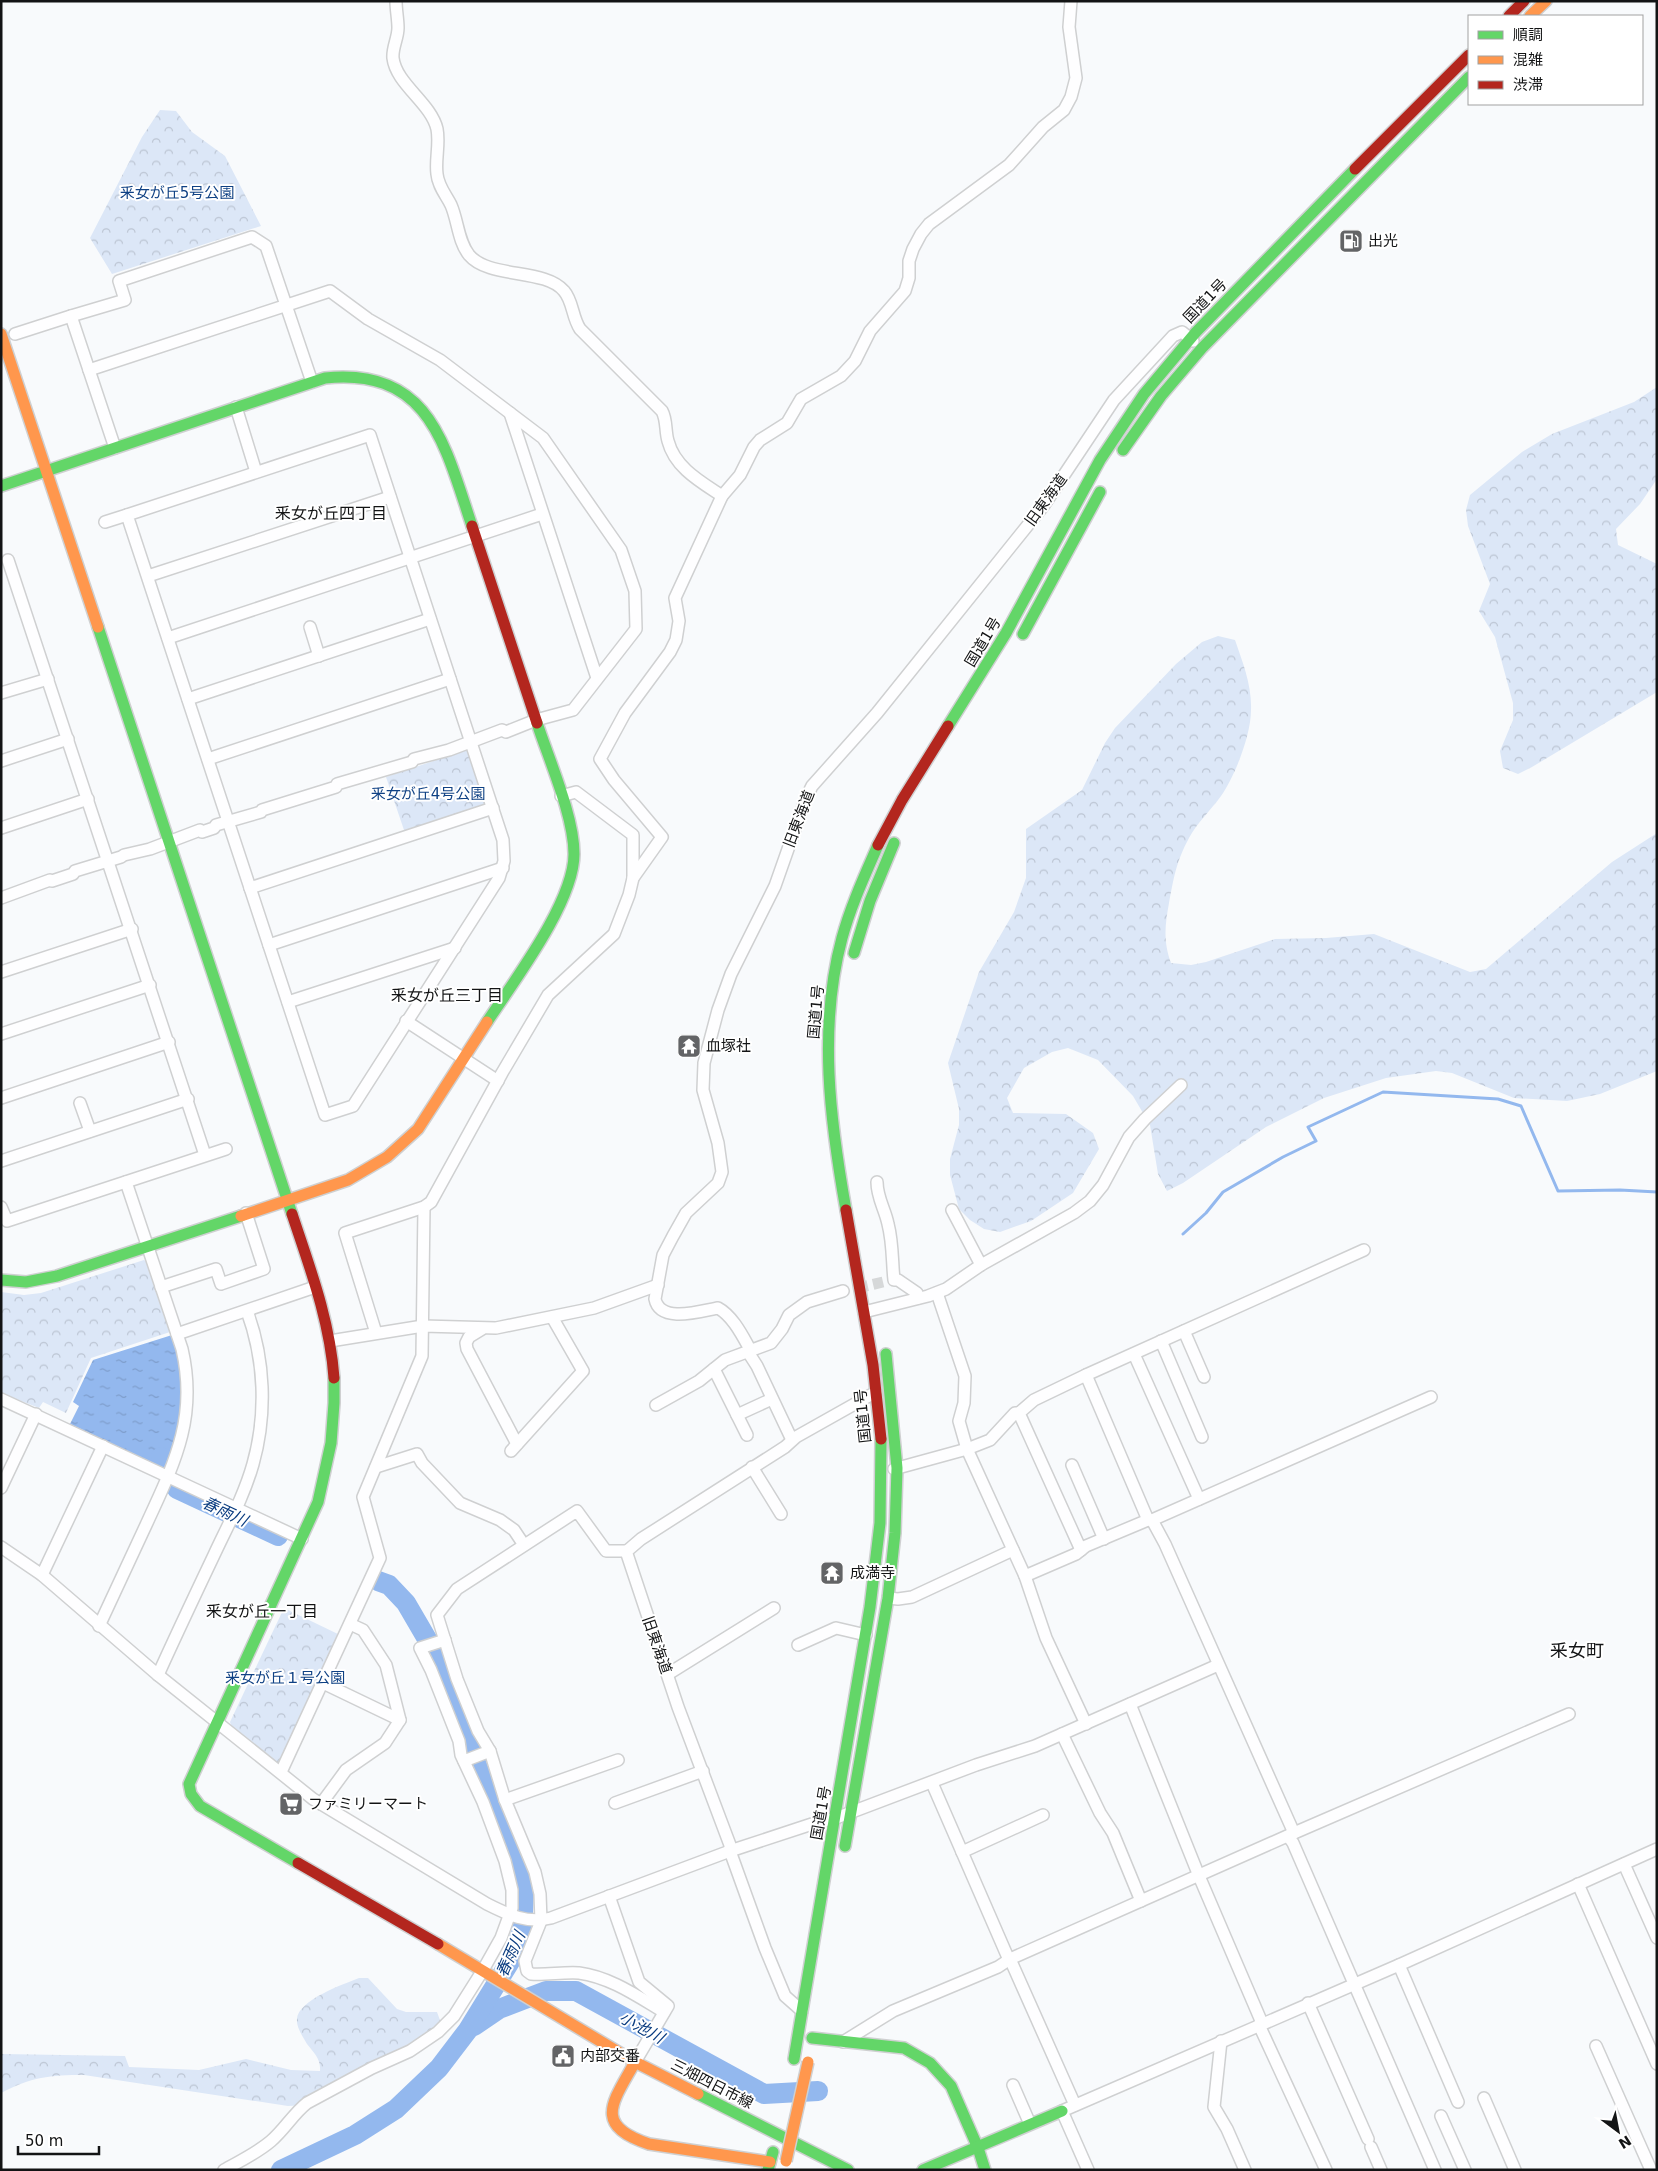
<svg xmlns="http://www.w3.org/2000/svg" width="1658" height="2171" font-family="'DejaVu Sans','Noto Sans JP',sans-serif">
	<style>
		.forest { fill: url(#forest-crowns) }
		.water { fill: url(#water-ripples) }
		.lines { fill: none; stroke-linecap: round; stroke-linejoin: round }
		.stream { stroke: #93b8ee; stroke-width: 3 }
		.river { stroke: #93b8ee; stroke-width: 20 }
		.street-tunnel { stroke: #d6d8d9; stroke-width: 11; stroke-dasharray: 11 5.5; stroke-linecap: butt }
		.street-casing { stroke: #cfd0d1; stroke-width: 14 }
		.fast-casing { stroke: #cfd0d1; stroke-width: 14 }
		.slow-casing { stroke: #cfd0d1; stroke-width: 14 }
		.jam-casing { stroke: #cfd0d1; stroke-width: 14 }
		.street { stroke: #fefeff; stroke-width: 11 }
		.fast { stroke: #63d668; stroke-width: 11 }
		.slow { stroke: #ff974d; stroke-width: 11 }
		.jam { stroke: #b3261e; stroke-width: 11 }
		.slow-bridge-casing { stroke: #cfd0d1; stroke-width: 14; stroke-linecap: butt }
		.slow-bridge { stroke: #ff974d; stroke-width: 11 }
		.labels { text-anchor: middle; stroke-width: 4; stroke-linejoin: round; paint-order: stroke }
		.park-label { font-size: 15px; fill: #0f4184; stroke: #fff }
		.poi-label { font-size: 15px; fill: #131415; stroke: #fff; text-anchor: start }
		.street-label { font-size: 15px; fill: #131415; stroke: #fff }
		.neighbourhood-label { font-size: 16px; fill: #131415; stroke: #fff }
		.water-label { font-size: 16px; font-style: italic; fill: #0a3c80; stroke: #fff }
		.quarter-label { font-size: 18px; fill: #131415; stroke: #fff }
	</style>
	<defs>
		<pattern id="forest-crowns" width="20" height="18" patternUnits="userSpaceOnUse" patternTransform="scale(1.25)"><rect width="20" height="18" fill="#dce7f7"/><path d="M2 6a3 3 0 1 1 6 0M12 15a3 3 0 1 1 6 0" fill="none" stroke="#bcc5d3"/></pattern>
		<pattern id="water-ripples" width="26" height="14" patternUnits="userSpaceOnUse" patternTransform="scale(1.25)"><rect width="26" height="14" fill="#93b8ee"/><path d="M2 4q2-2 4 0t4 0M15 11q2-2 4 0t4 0" fill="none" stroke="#7e9dcb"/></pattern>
	</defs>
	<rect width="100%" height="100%" fill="#f8fafc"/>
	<g class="forest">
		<polygon points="160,110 176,111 192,132 225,156 261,226 112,274 90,238 142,137"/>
		<polygon points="1657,387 1657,479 1640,504 1616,529 1618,545 1657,564 1657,692 1532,767 1518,774 1503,768 1500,751 1513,720 1513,703 1495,637 1479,611 1490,584 1468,526 1466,510 1470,495 1522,452 1552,434 1634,402"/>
		<path d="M1218,636L1235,640C1243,663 1252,686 1251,710C1251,735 1235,776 1221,796C1211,810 1197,823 1189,838C1176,862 1174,877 1169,903C1165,925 1163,941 1171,963L1191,965L1206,962L1275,939L1326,938L1374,934L1470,972L1486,969L1612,862L1657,833V1071L1600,1094L1567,1101L1514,1098L1452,1073L1436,1071L1386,1078L1324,1098L1266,1127L1183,1183L1167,1191L1158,1174L1150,1125L1133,1096L1098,1060L1068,1048L1052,1052L1024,1068L1007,1098L1013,1113L1066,1114L1093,1133L1099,1149L1073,1193L1031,1221L1000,1232L984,1229L970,1220L959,1209L950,1175V1159L959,1125V1109L948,1063L979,972L1014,912L1026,878V829L1082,790L1105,743L1115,728L1176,664L1202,642Z"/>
		<polygon points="466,750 471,753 486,800 483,806 405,833 386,777"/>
		<polygon points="144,1260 147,1262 170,1332 91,1358 66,1413 43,1402 39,1408 1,1393 1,1292 24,1295 41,1293"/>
		<polygon points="284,1608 340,1635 280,1761 276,1763 232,1728 230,1722"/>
		<path d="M359,1978H368L397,2009L406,2012H437L441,2023L349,2083L306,2105L288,2106L84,2075C50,2075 31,2077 1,2093V2054L125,2056L129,2067L199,2070L246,2059L291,2070L320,2071C321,2059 314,2053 307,2044C303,2037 296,2027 297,2019C298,2000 344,1984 359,1978Z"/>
	</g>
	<path class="water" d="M172,1335C188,1381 183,1416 169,1461L162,1460L157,1465L70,1424L79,1406L73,1402L93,1360Z"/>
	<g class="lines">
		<polyline class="stream" points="1183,1234 1206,1213 1223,1192 1283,1157 1316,1141 1308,1127 1383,1092 1498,1099 1521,1106 1558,1191 1620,1190 1657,1192"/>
		<g class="river">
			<polyline points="161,1457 165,1464"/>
			<polyline points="175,1485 177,1489 278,1536"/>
			<polyline points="474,2026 499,2009 546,1991 576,1991 764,2094 818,2091"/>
			<polyline points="281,2170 355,2135 396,2109 439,2068 468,2030 511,1960 522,1931 524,1893 518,1869 498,1812 483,1781 447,1687 427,1639 406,1603 389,1585 378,1581"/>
		</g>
		<polyline class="street-tunnel" points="857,1288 883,1282"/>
		<g class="street-casing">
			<g id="street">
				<path d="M396,1C396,10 398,19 398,28C398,38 392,48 393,58C396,84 431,103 437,129C440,144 435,159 437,174C438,186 446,195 451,205C458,221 458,241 469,255C489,279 545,268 564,291C573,301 572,317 580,329L662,411C667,420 665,431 668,441C675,468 701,482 722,496"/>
				<polyline points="15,334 71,316"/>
				<polyline points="236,407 256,472"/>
				<polyline points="510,413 597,678"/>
				<polygon points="370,435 503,840 504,861 499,878 353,1106 325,1115 127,515"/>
				<polyline points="115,448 71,316 125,300 119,281 252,237 266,246 312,382"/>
				<polyline points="105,522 127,515"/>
				<polyline points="8,560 205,1155"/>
				<polyline points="148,576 390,497"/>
				<polyline points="310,627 319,656"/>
				<polyline points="168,638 542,514"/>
				<polyline points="1,693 48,679"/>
				<polyline points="188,699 430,619"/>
				<polyline points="208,759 450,679"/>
				<polyline points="1,761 68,739"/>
				<polyline points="561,796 576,792 633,835 633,878"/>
				<polyline points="1,828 88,799"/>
				<polyline points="250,888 493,808"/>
				<polyline points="1,898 50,880 52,881 73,874 75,871 121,857 124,855 150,849 200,830 202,832 214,828 216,825 261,812 262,810 336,787 337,784 412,762 414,759 449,750 502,730 506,732 536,720 573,710 636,629 635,591 621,550 543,438 440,360 368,319 330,291 89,370"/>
				<polyline points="269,945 503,868"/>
				<polyline points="1,972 132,929"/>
				<polyline points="288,1002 455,948"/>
				<polyline points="406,1021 498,1081"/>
				<polyline points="1,1034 150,985"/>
				<polyline points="1,1098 169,1042"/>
				<polyline points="80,1103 90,1131"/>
				<polyline points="1,1161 188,1099"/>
				<path d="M877,1182C877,1198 885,1209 888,1224C893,1243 892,1262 894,1280H898L917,1293L918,1298"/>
				<polyline points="1,1207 7,1221 226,1149"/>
				<polyline points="952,1210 981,1265"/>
				<polyline points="161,1287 216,1269 221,1284 264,1269 246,1213"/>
				<polyline points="937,1293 965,1376 964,1403 959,1421 967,1449 1025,1576 1076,1554 1086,1546 1148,1520 1152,1520 1431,1397"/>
				<polyline points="864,1312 928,1296 946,1289 981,1265 1074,1213 1090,1201 1103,1185 1129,1137 1145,1119 1181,1085"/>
				<polyline points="482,1329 469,1337 466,1343 467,1349 517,1444"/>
				<polyline points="1184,1331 1204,1377"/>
				<polyline points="376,1333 345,1233 424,1207 431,1202 502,1073 548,995 614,934 629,895 633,878 662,837 614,780 600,759 625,713 670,652 676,640 679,621 675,598 722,496 740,475 754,447 760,440 787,423 801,399 841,376 855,361 870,331 905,291 909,278 909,261 913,249 921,234 929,224 1009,165 1043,127 1064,110 1071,97 1076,78 1069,27 1071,1"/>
				<polyline points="177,1334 315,1287"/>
				<polyline points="330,1341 423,1326 496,1328 594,1308 658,1285"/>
				<polyline points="1161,1341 1202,1437"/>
				<path d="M751,1351C743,1337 733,1316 718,1308C701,1311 660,1324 655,1299L663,1255L673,1236L686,1213L718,1183L722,1172L718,1143L703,1090L704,1063L718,1010L731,974L775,886L806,798L812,786L877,713L1044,505L1114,400L1173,336L1182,332L1193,341"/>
				<polyline points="748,1352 757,1366 792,1440"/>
				<polyline points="1134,1354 1199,1499"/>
				<polyline points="714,1369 747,1435"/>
				<polyline points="1086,1375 1148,1520"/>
				<polyline points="1,1399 302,1539"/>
				<polyline points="656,1405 699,1381 725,1360 771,1343 782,1329 789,1315 807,1302 843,1291"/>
				<polyline points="737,1415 772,1399"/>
				<polyline points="511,1451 583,1371 552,1317"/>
				<polyline points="1072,1465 1104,1539"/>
				<polyline points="376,1467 417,1454 422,1463 460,1503 500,1520 514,1530 524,1545"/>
				<polyline points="752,1467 781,1514"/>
				<polyline points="894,1469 967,1449 990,1440 1015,1413 1019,1413"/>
				<polyline points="1,1488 36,1414"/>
				<polyline points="1152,1520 1165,1544 1294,1833"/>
				<path d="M1,1547L42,1575L158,1675L313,1799L487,1904C509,1915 527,1924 551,1918L730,1851L812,1824L836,1818L976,1765L1035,1746L1218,1665"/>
				<polyline points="1081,1550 1019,1413 1034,1400 1086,1375 1364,1250"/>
				<path d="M627,1551H606L577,1511L457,1589L437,1615L457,1679L478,1731L490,1751L505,1800L535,1872L540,1894L541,1921L525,1961L527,1971L531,1974C547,1975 563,1972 579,1973C610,1977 637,1996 664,2012"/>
				<polyline points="42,1575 103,1446"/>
				<polyline points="1025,1576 1046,1638 1086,1724"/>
				<polyline points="888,1598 898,1599 912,1597 1013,1550"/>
				<path d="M99,1626C115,1592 130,1559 146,1525C174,1464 198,1418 182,1349L126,1182"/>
				<polyline points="798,1645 836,1628 866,1635"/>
				<polyline points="668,1674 774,1608"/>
				<path d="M158,1675C176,1635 195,1595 214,1555C228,1525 244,1496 253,1464C267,1414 265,1360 247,1311"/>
				<polyline points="323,1683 400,1720"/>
				<polyline points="1130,1704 1199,1876 1262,2023"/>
				<polyline points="1062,1734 1100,1813 1113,1833 1141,1901"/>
				<polyline points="464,1761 490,1751"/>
				<polyline points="281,1772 380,1558 363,1497 422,1356 424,1207"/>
				<polyline points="932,1783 1009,1960"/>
				<polyline points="505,1800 618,1760"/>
				<polyline points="615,1803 703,1771"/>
				<polyline points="321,1804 346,1770 385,1743 400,1720 386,1665 363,1630 350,1624"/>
				<polyline points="1288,1836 1293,1843 1435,2170"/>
				<polyline points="962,1852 1043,1815"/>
				<polyline points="1624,1864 1657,1938"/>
				<polyline points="1578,1884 1657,2064"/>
				<polyline points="609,1896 639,1982 668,2006 635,2062"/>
				<polyline points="1010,1959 1075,2105"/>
				<polyline points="1399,1965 1458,2102"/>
				<polyline points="1308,2003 1368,2139"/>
				<polyline points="802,2011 785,1996 765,1948 730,1851 730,1845 678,1707 627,1554 627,1551 641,1539 785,1447 796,1437 876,1392"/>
				<polyline points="1259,2025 1326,2170"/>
				<polyline points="1221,2041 1214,2107 1227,2129 1245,2170"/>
				<polyline points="843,2042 893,2011 998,1967 1010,1959 1294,1833 1569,1714"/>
				<polyline points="1596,2046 1651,2170"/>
				<polyline points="1013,2085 1030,2124"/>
				<polyline points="1484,2098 1515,2170"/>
				<polyline points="1441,2116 1465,2170"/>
				<polyline points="1371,2147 1381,2170"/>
				<path d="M224,2170C240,2161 257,2153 271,2141C285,2129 293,2114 307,2103L372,2068L410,2051L438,2032L454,2016L483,1970L501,1938L512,1908V1890L505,1861L483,1802L461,1755L459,1741L431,1670L420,1648L445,1640"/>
				<polyline points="1088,2170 1062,2111 1399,1965 1657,1849"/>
			</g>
		</g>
		<g class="fast-casing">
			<g id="fast">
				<polyline points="1123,450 1161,396 1202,348 1469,77"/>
				<path d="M1,486L325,378C430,367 445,446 472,526"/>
				<polyline points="98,627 292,1214"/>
				<polyline points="1023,634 1100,492"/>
				<polyline points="948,726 1006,633 1100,460 1144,394 1196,332 1355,169"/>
				<polyline points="854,953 870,901 894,843"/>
				<path d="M487,1022C514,981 574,902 574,854C574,816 549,760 537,723"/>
				<path d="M846,1210C830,1121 818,1027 842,938C851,905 865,875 878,845"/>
				<polyline points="1,1280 26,1282 57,1276 241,1216"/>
				<polyline points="845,1846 888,1598 895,1533 897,1468 886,1354"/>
				<polyline points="298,1863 200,1806 191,1794 189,1784 318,1502 331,1443 334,1403 334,1378"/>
				<polyline points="812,2038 904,2048 930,2063 951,2086 978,2148 985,2170"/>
				<polyline points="794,2059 870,1607 880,1523 881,1439"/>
				<polyline points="698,2094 848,2170"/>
				<polyline points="768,2170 773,2152"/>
				<polyline points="923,2170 1062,2111"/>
			</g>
		</g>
		<g class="slow-casing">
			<g id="slow">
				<polyline points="1530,16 1546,1"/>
				<polyline points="1,334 98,627"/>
				<polyline points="241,1216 348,1180 387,1157 418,1129 487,1022"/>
				<polyline points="438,1944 635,2062 698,2094"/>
				<path d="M635,2062C613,2102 592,2125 649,2144L770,2162"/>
			</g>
		</g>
		<g class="jam-casing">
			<g id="jam">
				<polyline points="1509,16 1524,1"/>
				<polyline points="1355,169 1469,55"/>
				<polyline points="472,526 537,723"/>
				<polyline points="878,845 902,800 948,726"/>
				<polyline points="846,1210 873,1365 881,1439"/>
				<path d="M292,1214C310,1268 330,1321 334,1378"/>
				<polyline points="298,1863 438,1944"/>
			</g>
		</g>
		<use href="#street" class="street"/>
		<use href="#fast" class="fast"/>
		<use href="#slow" class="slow"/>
		<use href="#jam" class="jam"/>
		<g class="slow-bridge-casing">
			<polyline id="slow-bridge" points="786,2161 808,2062"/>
		</g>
		<use href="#slow-bridge" class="slow-bridge"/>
	</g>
	<defs>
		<g id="fuel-square" transform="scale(1.25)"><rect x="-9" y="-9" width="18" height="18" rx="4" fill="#636466" stroke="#fff"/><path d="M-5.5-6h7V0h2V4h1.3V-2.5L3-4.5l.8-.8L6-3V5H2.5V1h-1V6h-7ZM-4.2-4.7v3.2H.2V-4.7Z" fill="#fff"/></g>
		<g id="temple-square" transform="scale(1.25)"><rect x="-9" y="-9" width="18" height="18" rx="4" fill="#636466" stroke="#fff"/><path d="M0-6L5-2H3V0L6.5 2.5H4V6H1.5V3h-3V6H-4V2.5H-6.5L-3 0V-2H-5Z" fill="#fff"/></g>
		<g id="supermarket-square" transform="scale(1.25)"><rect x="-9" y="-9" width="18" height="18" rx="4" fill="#636466" stroke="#fff"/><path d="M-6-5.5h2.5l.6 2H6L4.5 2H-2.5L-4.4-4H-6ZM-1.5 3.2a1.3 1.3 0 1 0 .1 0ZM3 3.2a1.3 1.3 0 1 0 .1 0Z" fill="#fff"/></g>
		<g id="civic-square" transform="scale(1.25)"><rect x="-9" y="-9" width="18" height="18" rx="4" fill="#636466" stroke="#fff"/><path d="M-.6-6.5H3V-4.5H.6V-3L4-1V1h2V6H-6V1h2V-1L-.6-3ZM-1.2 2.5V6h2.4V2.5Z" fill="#fff"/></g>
	</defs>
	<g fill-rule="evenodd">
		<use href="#fuel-square" x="1351" y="241"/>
		<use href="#temple-square" x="689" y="1046"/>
		<use href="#temple-square" x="832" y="1573"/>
		<use href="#supermarket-square" x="291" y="1804"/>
		<use href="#civic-square" x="563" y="2056"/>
	</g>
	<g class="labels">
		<g class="park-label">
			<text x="177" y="198">釆女が丘5号公園</text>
			<text x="428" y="799">釆女が丘4号公園</text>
			<text x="285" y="1683">釆女が丘１号公園</text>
		</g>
		<g class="poi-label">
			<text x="1368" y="246">出光</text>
			<text x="706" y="1051">血塚社</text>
			<text x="850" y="1578">成満寺</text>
			<text x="308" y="1809">ファミリーマート</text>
			<text x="580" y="2061">内部交番</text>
		</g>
		<g class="street-label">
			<text transform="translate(1205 301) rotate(-46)" y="5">国道1号</text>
			<text transform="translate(1046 500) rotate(-54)" y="5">旧東海道</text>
			<text transform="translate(983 642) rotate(-59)" y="5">国道1号</text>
			<text transform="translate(799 819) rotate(-69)" y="5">旧東海道</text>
			<text transform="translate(816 1012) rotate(-85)" y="5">国道1号</text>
			<text transform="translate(863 1416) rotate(-96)" y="5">国道1号</text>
			<text transform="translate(657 1645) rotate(71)" y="5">旧東海道</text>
			<text transform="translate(821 1813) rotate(-80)" y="5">国道1号</text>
			<text transform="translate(712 2084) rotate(27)" y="5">三畑四日市線</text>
		</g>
		<g class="neighbourhood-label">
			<text x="331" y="519">釆女が丘四丁目</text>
			<text x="447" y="1001">釆女が丘三丁目</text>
			<text x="262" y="1617">釆女が丘一丁目</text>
		</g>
		<g class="water-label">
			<text transform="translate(225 1511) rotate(25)" y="6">春雨川</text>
			<text transform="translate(510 1954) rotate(-66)" y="6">春雨川</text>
			<text transform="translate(642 2027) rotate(29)" y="6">小池川</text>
		</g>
		<g class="quarter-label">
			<text x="1577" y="1657">釆女町</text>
		</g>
	</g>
	<rect width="1658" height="2171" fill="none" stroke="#131415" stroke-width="5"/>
	<rect x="1468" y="15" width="175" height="90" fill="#ffffff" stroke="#a1a1a1"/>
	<rect x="1478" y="31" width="25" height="8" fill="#63d668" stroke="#a1a1a1"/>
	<text x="1513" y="40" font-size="15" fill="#131415">順調</text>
	<rect x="1478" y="56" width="25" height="8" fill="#ff974d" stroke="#a1a1a1"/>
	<text x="1513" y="65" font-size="15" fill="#131415">混雑</text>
	<rect x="1478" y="81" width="25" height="8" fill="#b3261e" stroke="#a1a1a1"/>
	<text x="1513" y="90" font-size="15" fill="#131415">渋滞</text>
	<g transform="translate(1618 2131) rotate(148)" stroke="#ffffff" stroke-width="4" paint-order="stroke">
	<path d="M0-4L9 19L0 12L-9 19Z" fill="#131415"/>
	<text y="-8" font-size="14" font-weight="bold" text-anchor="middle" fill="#131415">N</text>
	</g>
	<path d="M18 2146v8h81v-8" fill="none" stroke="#131415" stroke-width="2.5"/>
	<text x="25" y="2146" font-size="15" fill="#131415" stroke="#ffffff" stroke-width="4" paint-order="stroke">50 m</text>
</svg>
